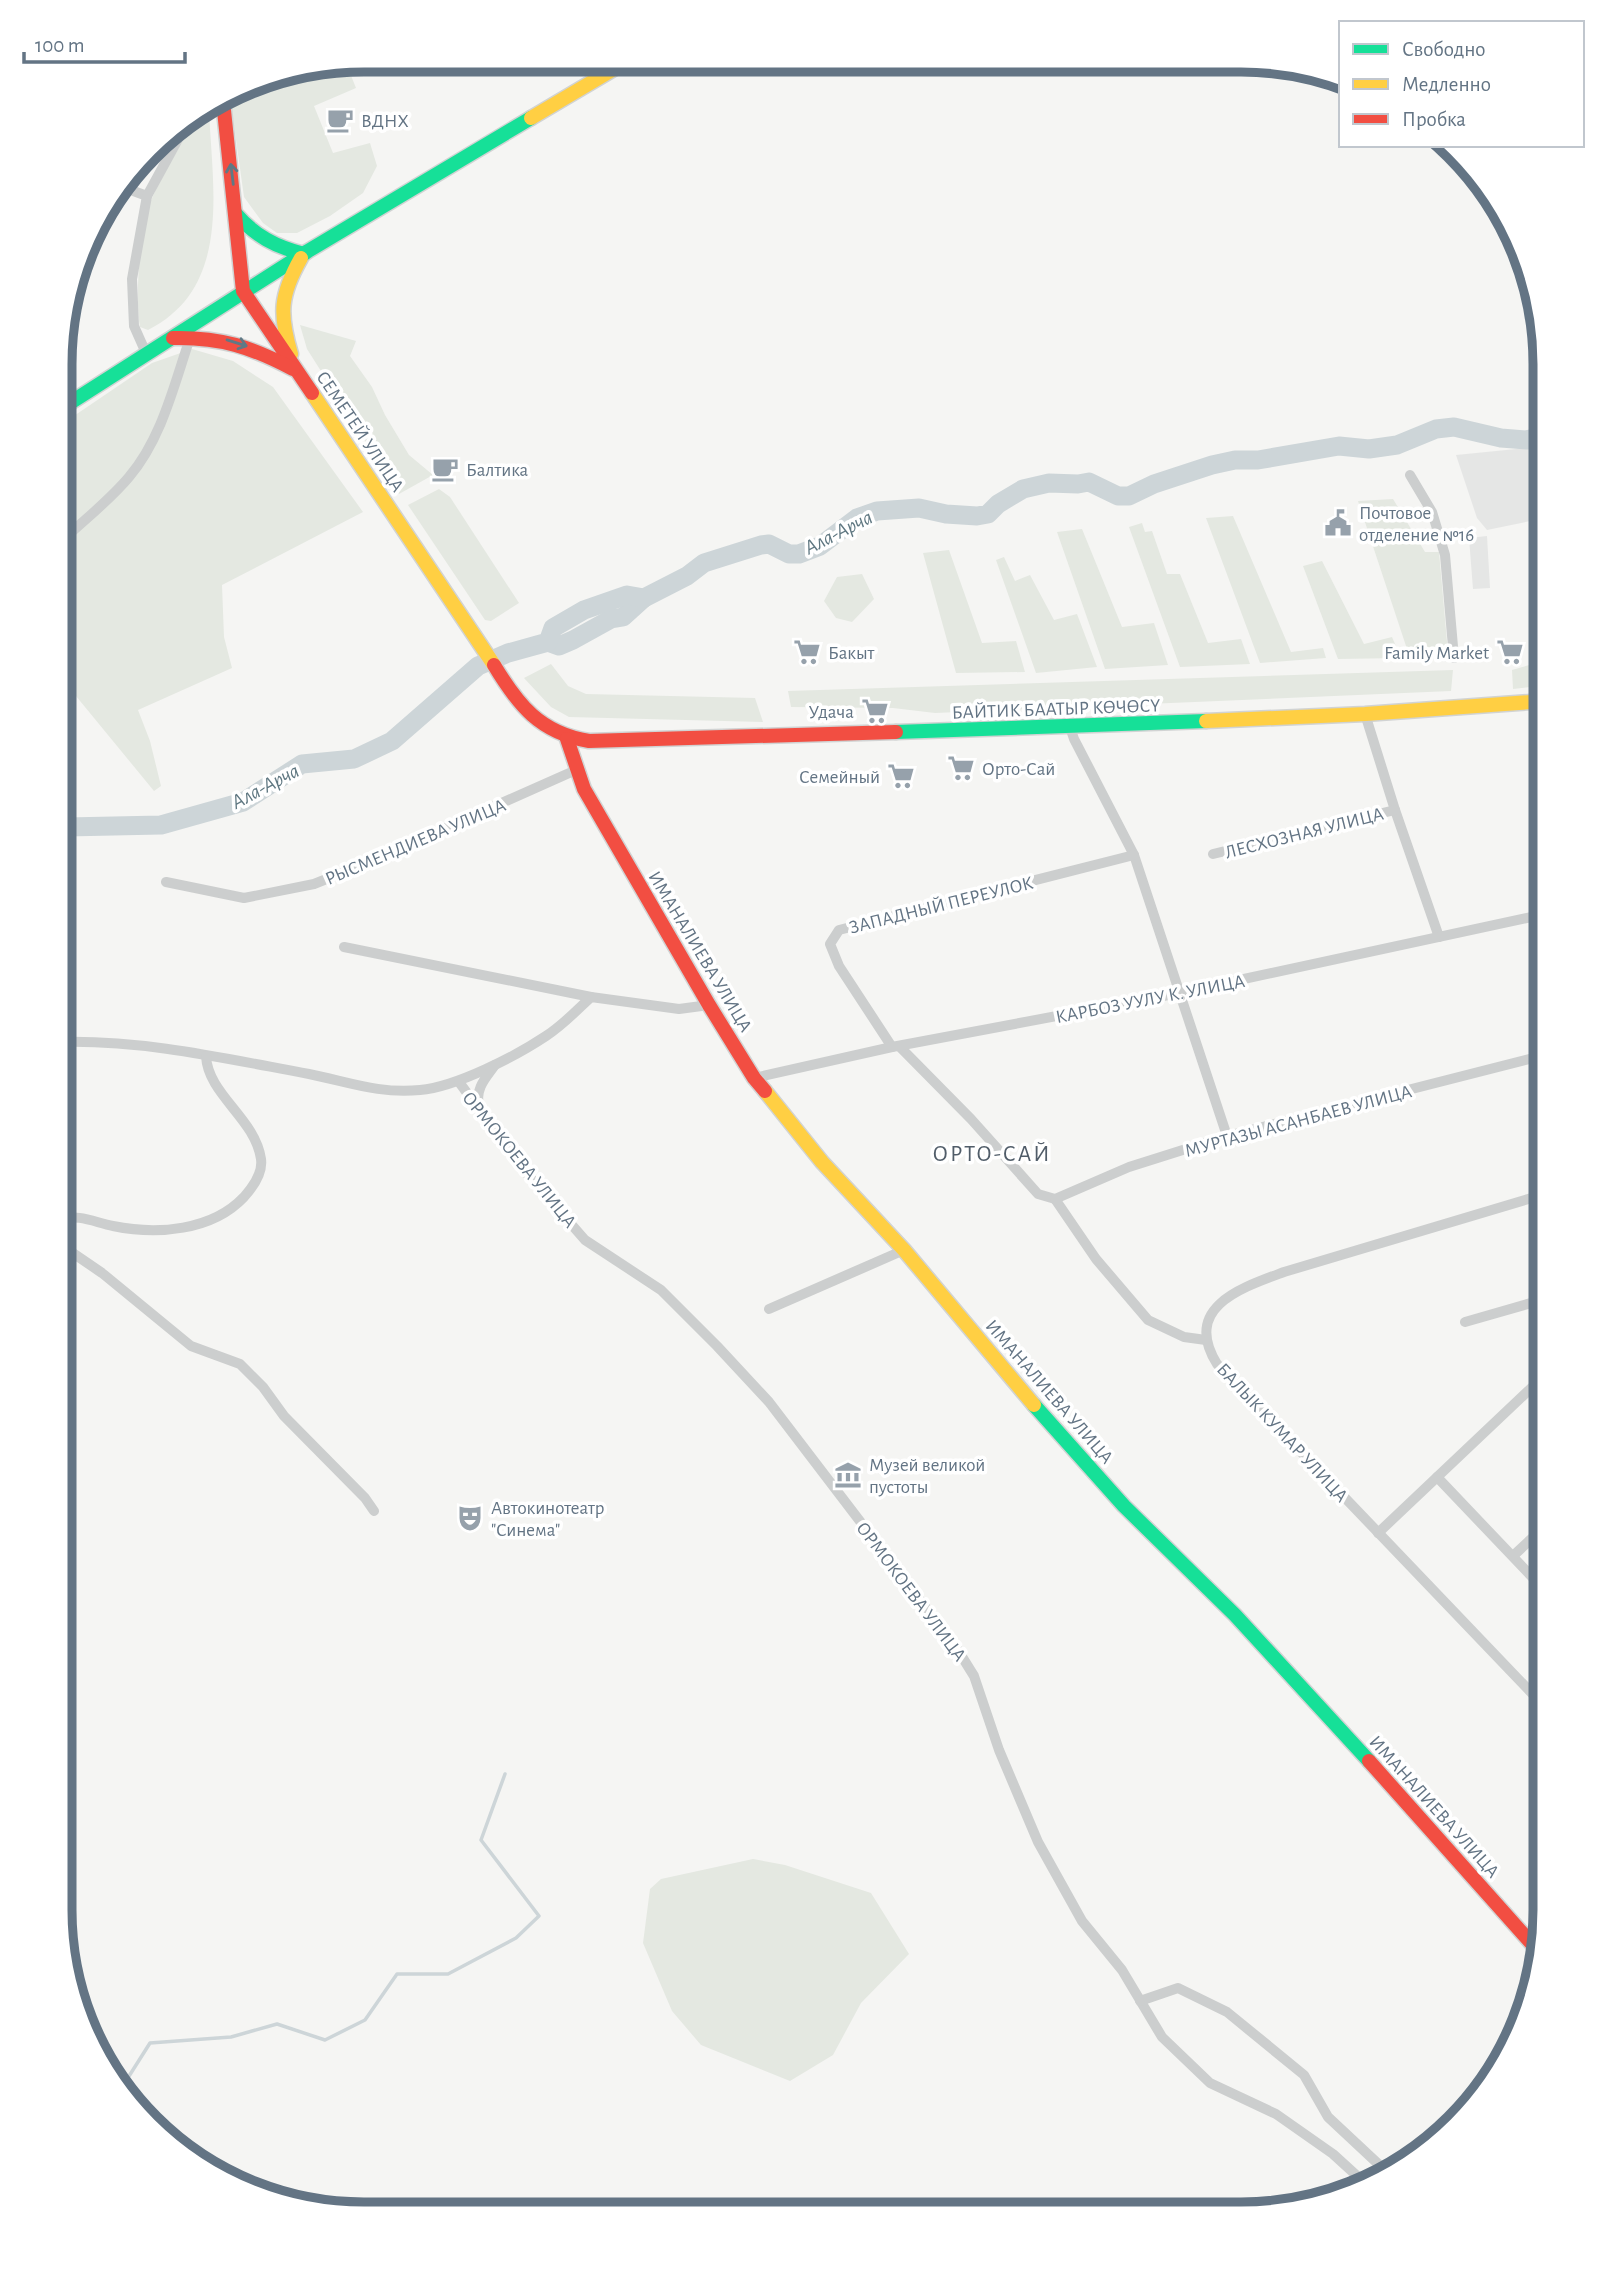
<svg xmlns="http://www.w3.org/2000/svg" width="1605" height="2274" font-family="'Alegreya Sans',sans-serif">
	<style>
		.built { fill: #e5e6e5 }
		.green { fill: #e4e8e1 }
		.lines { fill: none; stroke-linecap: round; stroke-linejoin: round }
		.stream { stroke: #cdd5d8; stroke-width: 3.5 }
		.river { stroke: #cdd5d8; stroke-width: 19 }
		.fast-casing { stroke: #d1d3d3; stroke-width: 17 }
		.slow-casing { stroke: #d1d3d3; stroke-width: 17 }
		.jam-casing { stroke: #d1d3d3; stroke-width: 17 }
		.street { stroke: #cccece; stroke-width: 10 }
		.fast { stroke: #16e098; stroke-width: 14 }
		.slow { stroke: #ffcf43; stroke-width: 14 }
		.jam { stroke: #f24e42; stroke-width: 14 }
		.oneway { stroke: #5f7985 }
		.labels { text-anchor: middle; stroke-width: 7; stroke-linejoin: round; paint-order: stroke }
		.poi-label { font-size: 19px; fill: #637484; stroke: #fff; text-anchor: start }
		.street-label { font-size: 19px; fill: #637484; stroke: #fff }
		.water-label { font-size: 21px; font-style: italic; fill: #5f7781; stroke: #fff }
		.quarter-label { font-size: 23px; letter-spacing: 2px; fill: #515d69; stroke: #fff }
		.rim { fill: none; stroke: #637484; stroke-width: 9 }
	</style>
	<rect width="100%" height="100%" fill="#f5f5f3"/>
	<g class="built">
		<polygon points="1545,446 1545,518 1487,530 1477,518 1456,455"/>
		<polygon points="1487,536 1490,588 1473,589 1469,538"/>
	</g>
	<g class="green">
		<polygon points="346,63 356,88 314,106 333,153 370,143 377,166 363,193 330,216 297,233 277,233 263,223 244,197 230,97 266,76"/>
		<path d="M209,109C212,187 233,287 148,330L140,327C135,297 139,225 152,198C165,170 182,143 197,116Z"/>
		<polygon points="300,325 356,341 350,356 372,387 385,415 409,455 433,475 399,494 307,349"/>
		<polygon points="192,349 233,361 273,387 363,512 222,585 224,637 232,668 138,710 150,741 161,786 154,791 62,679 62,424 152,363"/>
		<polygon points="439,489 450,497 519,603 491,621 485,620 408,505"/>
		<polygon points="1393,499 1425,552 1439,552 1448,653 1409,655 1358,501"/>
		<polygon points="1233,516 1291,652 1323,648 1326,658 1260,663 1206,518"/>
		<polygon points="1142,523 1145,532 1152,531 1167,574 1180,574 1208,643 1241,639 1250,664 1180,667 1129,527"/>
		<polygon points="1082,529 1122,627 1154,623 1168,665 1105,669 1057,532"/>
		<polygon points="949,550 982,643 1016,641 1025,672 956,673 923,553"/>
		<polygon points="1004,557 1015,581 1030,575 1054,620 1077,614 1097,667 1036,673 996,560"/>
		<polygon points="1322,561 1364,644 1392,637 1401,658 1338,659 1303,566"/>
		<polygon points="862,574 874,599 852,622 836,618 824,601 837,577"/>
		<polygon points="1545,623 1545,685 1513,689 1512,670 1543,661"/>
		<polygon points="551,664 568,686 586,694 755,698 763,722 569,717 551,707 524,678"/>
		<polygon points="1453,670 1451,691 935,713 893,708 791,707 788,691"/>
		<polygon points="753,1859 785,1865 871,1893 909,1954 861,2003 833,2055 790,2081 701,2045 672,2011 643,1943 650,1889 661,1879"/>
	</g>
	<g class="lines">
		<polyline class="stream" points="124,2084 150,2043 231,2037 277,2024 325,2040 365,2020 397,1974 448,1974 516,1938 539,1916 481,1840 505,1774"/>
		<g class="river">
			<polyline points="548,642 559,646 573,640 611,619 623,617 644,598"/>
			<polyline points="61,829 66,827 161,825 243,802 302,764 354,759 392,741 478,666 508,653 548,642 553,628 584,610 627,595 644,598 687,576 704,563 761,545 769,544 789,554 799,554 820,546 857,518 877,511 919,508 946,514 977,516 988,514 998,504 1023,489 1049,483 1078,484 1089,482 1118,496 1129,496 1154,484 1212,465 1235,460 1258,460 1339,446 1369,449 1397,445 1436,429 1454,427 1501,438 1527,440 1545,435"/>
		</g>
		<g class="fast-casing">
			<g id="fast">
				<path d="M236,214C255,236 276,247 304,254"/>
				<polyline points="62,408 308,251 531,118"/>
				<polyline points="896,732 1206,721"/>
				<polyline points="1034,1405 1124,1506 1235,1615 1369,1761"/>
			</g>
		</g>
		<g class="slow-casing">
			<g id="slow">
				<polyline points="531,118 629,60"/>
				<path d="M291,354C279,314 280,295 301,258"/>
				<polyline points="312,393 494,665"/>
				<polyline points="1206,721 1365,714 1545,701"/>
				<polyline points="765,1091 822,1162 904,1250 1034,1405"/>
			</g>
		</g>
		<g class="jam-casing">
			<g id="jam">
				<polyline points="223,101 243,291 312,393"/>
				<path d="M173,338C221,337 251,347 293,369"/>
				<path d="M494,665C518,705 540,733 589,741L896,732"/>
				<polyline points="567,739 584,789 709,1005 754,1078 765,1091"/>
				<polyline points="1369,1761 1540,1953"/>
			</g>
		</g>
		<g class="street">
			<polyline points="123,184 128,189 147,196"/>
			<polyline points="146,353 134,326 132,279 147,196 188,121"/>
			<polyline points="1410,475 1432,512 1445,555 1454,658"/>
			<path d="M62,541C84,520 110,500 129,477C162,438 174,385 190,338"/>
			<polyline points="1535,702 1545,749"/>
			<polyline points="1365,714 1395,810 1439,937"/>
			<polyline points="1070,727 1074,739 1134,855 1227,1136"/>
			<polyline points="1213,854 1395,810"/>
			<polyline points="166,882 244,898 314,884 369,862 576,770"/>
			<polyline points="344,947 591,997"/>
			<path d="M61,1042C145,1040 227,1059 309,1074C349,1082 379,1094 420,1090C456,1087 516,1056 546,1036C563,1025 576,1011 591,997L679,1009L709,1005"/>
			<polyline points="892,1047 839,966 830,944 839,930 1134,855"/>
			<polyline points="900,1047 971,1119 1038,1194 1055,1199"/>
			<polyline points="754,1078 892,1047 1179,993 1545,914"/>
			<polyline points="459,1082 522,1168 585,1240 661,1290 717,1346 769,1402 956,1647 974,1676 999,1750 1038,1842 1082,1921 1122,1970 1162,2037 1210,2083 1276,2114 1333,2154 1367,2185"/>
			<path d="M479,1106C475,1088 486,1078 495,1065"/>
			<polyline points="1055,1199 1129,1167 1227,1136 1545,1055"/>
			<polyline points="1055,1199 1096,1259 1148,1320 1184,1337 1206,1340"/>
			<path d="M61,1220C78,1213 96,1223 113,1226C157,1235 212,1231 244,1197C253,1187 263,1173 261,1159C255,1118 208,1095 206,1056"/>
			<polyline points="61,1245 102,1273 191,1346 240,1364 263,1387 284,1416 365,1498 374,1511"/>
			<polyline points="769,1309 904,1250"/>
			<polyline points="1465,1322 1545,1299"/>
			<polyline points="1437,1477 1534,1579"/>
			<polyline points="1378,1533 1545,1375"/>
			<polyline points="1513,1556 1545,1526"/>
			<path d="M1545,1707L1217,1364C1182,1307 1241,1288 1284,1272L1545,1194"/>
			<polyline points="1140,2001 1178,1988 1227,2012 1304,2075 1328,2117 1389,2174"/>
		</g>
		<use href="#fast" class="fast"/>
		<use href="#slow" class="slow"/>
		<use href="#jam" class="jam"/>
	</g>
	<defs><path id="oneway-shaft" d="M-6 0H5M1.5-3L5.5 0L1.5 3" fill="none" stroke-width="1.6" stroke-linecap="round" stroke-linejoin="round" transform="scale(1.75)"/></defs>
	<g class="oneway">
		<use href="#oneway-shaft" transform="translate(232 174) rotate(-97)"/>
		<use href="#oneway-shaft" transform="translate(237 343) rotate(17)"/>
	</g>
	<defs>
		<g id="cafe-bare" transform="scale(2.1)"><path d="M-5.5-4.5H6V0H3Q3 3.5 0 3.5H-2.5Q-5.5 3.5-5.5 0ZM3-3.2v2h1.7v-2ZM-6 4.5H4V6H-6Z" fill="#96a1ab" stroke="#fff" stroke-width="2.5" paint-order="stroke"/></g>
		<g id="civic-bare" transform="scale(2.1)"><path d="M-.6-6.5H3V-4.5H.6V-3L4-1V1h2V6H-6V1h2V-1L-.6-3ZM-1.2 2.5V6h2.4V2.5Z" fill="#96a1ab" stroke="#fff" stroke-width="2.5" paint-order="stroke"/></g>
		<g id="supermarket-bare" transform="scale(2.1)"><path d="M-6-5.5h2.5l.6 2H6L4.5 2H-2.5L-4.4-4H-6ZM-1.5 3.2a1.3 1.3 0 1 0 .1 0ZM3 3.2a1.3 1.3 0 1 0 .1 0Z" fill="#96a1ab" stroke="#fff" stroke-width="2.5" paint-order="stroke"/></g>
		<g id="museum-bare" transform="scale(2.1)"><path d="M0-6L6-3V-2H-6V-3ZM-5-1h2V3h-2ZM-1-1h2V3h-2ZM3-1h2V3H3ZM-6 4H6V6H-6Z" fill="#96a1ab" stroke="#fff" stroke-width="2.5" paint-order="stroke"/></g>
		<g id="theatre-bare" transform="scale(2.1)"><path d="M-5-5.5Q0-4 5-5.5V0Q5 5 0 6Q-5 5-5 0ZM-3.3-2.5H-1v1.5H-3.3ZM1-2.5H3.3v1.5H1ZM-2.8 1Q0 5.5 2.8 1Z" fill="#96a1ab" stroke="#fff" stroke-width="2.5" paint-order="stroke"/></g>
	</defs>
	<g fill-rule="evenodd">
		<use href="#cafe-bare" x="340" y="120"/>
		<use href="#cafe-bare" x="445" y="469"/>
		<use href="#civic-bare" x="1338" y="523"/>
		<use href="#supermarket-bare" x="807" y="652"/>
		<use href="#supermarket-bare" x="1510" y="652"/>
		<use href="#supermarket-bare" x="875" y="711"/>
		<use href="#supermarket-bare" x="961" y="768"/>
		<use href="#supermarket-bare" x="901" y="776"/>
		<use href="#museum-bare" x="848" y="1475"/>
		<use href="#theatre-bare" x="470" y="1518"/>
	</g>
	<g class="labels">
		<g class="poi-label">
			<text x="361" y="127">ВДНХ</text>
			<text x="466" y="476">Балтика</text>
			<text x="1359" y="519">Почтовое<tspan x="1359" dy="22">отделение №16</tspan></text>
			<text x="828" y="659">Бакыт</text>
			<text x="1489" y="659" text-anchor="end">Family Market</text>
			<text x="854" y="718" text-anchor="end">Удача</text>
			<text x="982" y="775">Орто-Сай</text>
			<text x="880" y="783" text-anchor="end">Семейный</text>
			<text x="869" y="1471">Музей великой<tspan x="869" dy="22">пустоты</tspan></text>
			<text x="491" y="1514">Автокинотеатр<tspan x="491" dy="22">"Синема"</tspan></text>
		</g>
		<g class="street-label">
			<text transform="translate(361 431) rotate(56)" y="7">СЕМЕТЕЙ УЛИЦА</text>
			<text transform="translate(1056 708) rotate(-2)" y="7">БАЙТИК БААТЫР КӨЧӨСҮ</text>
			<text transform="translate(1304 832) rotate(-14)" y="7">ЛЕСХОЗНАЯ УЛИЦА</text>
			<text transform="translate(415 841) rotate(-23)" y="7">РЫСМЕНДИЕВА УЛИЦА</text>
			<text transform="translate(941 904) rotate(-14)" y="7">ЗАПАДНЫЙ ПЕРЕУЛОК</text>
			<text transform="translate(701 951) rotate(59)" y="7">ИМАНАЛИЕВА УЛИЦА</text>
			<text transform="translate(1150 998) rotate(-11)" y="7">КАРБОЗ УУЛУ К. УЛИЦА</text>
			<text transform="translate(1298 1120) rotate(-15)" y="7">МУРТАЗЫ АСАНБАЕВ УЛИЦА</text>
			<text transform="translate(520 1159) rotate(51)" y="7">ОРМОКОЕВА УЛИЦА</text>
			<text transform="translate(1050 1391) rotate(49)" y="7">ИМАНАЛИЕВА УЛИЦА</text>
			<text transform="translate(1283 1432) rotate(47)" y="7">БАЛЫК КУМАР УЛИЦА</text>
			<text transform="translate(912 1591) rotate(53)" y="7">ОРМОКОЕВА УЛИЦА</text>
			<text transform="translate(1435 1806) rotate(48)" y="7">ИМАНАЛИЕВА УЛИЦА</text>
		</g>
		<g class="water-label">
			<text transform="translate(838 532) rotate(-27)" y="7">Ала-Арча</text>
			<text transform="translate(265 786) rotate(-28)" y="7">Ала-Арча</text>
		</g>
		<g class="quarter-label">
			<text x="992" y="1161">ОРТО-САЙ</text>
		</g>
	</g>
	<path d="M0 0H1605V2274H0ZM364 72H1241A292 292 0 0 1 1533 364V1910A292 292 0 0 1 1241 2202H364A292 292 0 0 1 72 1910V364A292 292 0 0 1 364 72Z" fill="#fff" fill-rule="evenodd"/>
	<path class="rim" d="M364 72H1241A292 292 0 0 1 1533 364V1910A292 292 0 0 1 1241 2202H364A292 292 0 0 1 72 1910V364A292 292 0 0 1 364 72Z"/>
	<rect x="1339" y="21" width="245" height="126" fill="#ffffff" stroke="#c1c7ce" stroke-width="2"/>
	<rect x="1353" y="44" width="35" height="10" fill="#16e098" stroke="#c1c7ce" stroke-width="2"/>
	<text x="1402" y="56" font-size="21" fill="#637484">Свободно</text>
	<rect x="1353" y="79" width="35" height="10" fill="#ffcf43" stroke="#c1c7ce" stroke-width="2"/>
	<text x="1402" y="91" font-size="21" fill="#637484">Медленно</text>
	<rect x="1353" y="114" width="35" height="10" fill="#f24e42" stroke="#c1c7ce" stroke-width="2"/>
	<text x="1402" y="126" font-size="21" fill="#637484">Пробка</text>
	<path d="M24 52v10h161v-10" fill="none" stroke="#637484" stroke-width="3.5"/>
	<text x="35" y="52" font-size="21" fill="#637484" stroke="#ffffff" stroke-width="5" paint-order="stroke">100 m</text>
</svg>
